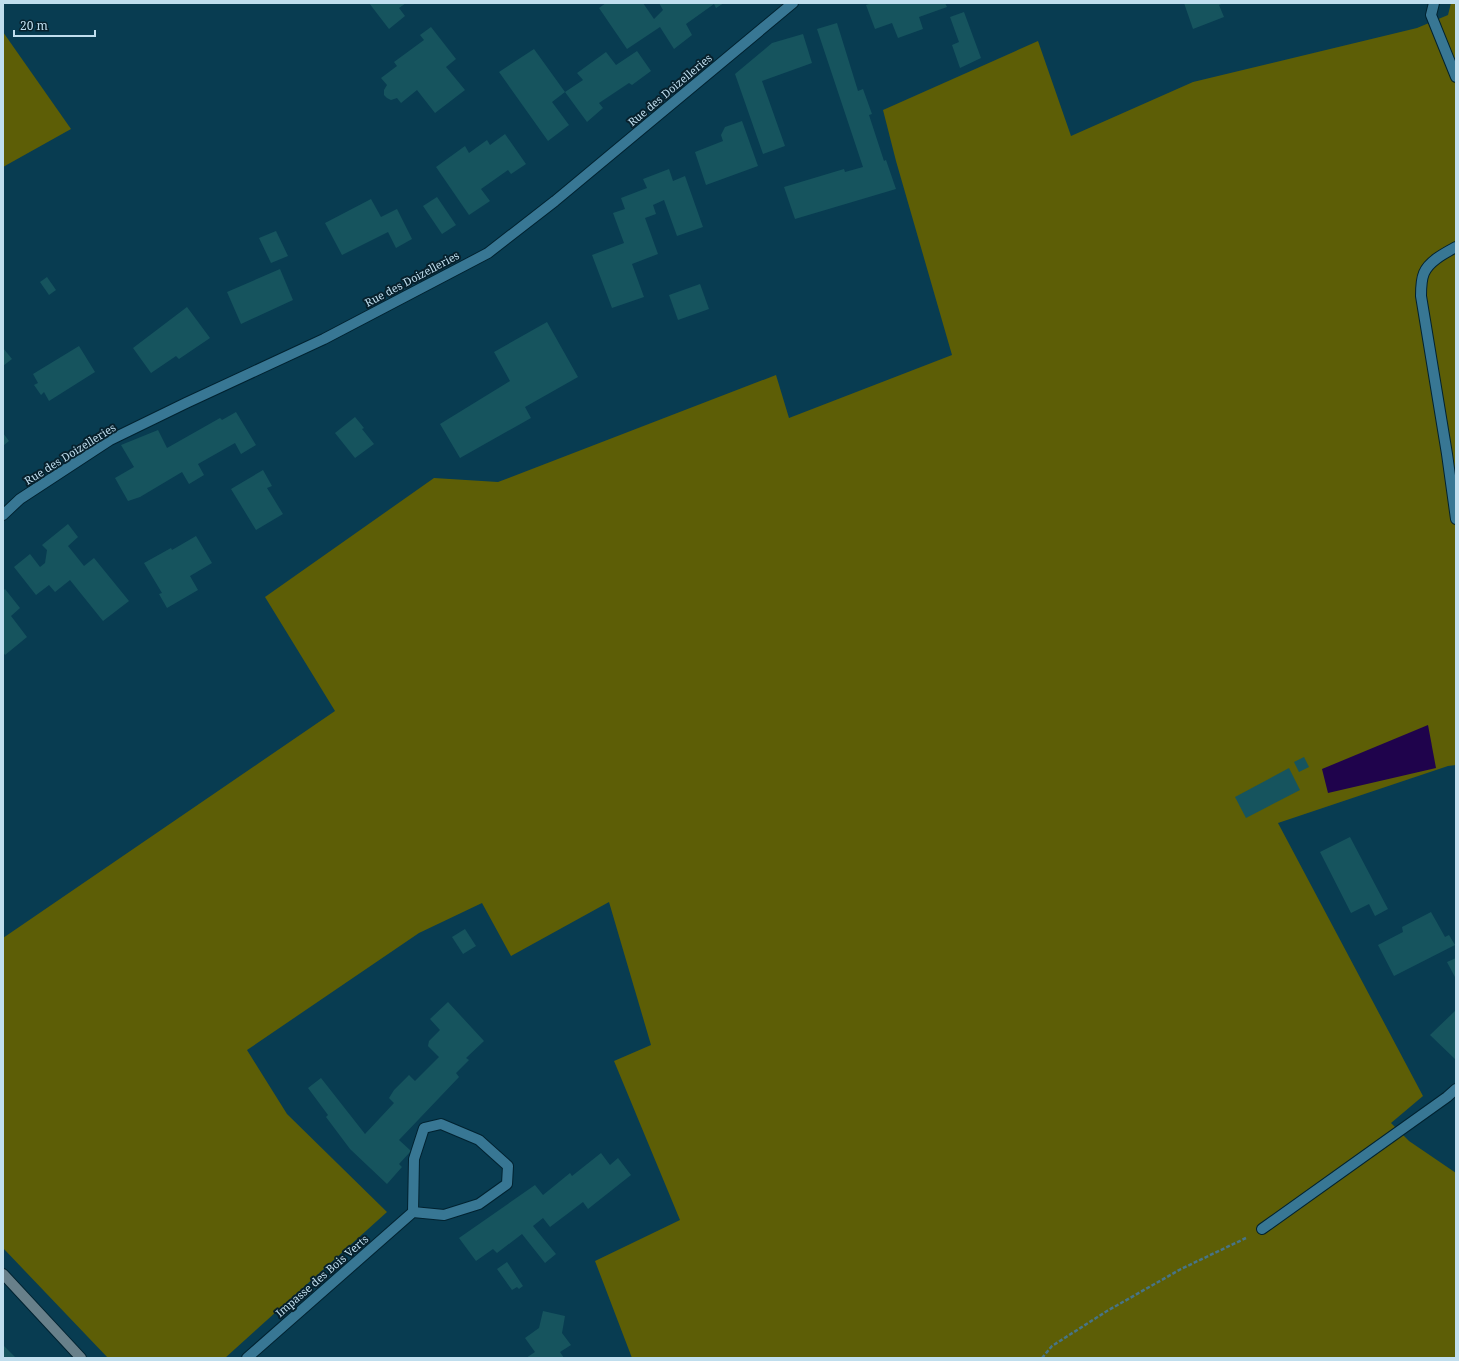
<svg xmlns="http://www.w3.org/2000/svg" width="1459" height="1361" font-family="'Noto Serif',serif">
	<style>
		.green { fill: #5d5e06 }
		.water { fill: #1f034c }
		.building { fill: #16545e }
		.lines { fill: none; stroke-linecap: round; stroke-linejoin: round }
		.street-casing { stroke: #002230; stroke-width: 12 }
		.secondary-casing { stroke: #002230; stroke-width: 12 }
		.path { stroke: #477487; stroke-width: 2.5; stroke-dasharray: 4 2; stroke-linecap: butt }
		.street { stroke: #387794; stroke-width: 10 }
		.secondary { stroke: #68808a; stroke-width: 10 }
		.labels { text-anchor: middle; stroke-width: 4; stroke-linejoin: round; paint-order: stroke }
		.street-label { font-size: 11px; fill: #c0deee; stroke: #07212d }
	</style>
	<rect width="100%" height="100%" fill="#083c51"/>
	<g class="green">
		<polygon points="1451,3 1456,3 1456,765 1448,766 1278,823 1423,1096 1391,1123 1409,1141 1456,1173 1456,1358 632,1358 595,1261 680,1220 614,1061 651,1045 609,902 511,956 482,903 419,933 247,1050 287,1114 387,1212 225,1358 108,1358 3,1248 3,938 335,711 265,597 434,478 498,482 776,375 789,418 952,355 896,161 883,110 1038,41 1071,136 1193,82 1417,28 1448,15"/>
		<polygon points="3,32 71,129 3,167"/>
	</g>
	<polygon class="water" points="1428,725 1436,768 1328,793 1322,769"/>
	<g class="building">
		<polygon points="369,3 406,3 399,8 405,16 389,29"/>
		<polygon points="606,3 643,3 654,19 663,10 659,3 724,3 716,8 714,4 686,24 692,35 674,49 660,27 627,49 599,8"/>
		<polygon points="872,3 945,3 947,7 919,17 923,29 898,38 892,23 875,29 866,5"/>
		<polygon points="1184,3 1224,3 1219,5 1224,17 1193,29"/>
		<polygon points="964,12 981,58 960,68 952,45 959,42 950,17"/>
		<polygon points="837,23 858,91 863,89 872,114 869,115 884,161 886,160 896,189 795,219 784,187 844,169 845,172 863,167 817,29"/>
		<polygon points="431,27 456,59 446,67 465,90 435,113 417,90 401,103 397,98 391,100 387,98 384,95 384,90 387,85 381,78 397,66 394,62 424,40 420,35"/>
		<polygon points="803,34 812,63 762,81 785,146 763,154 735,74 772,43"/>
		<polygon points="534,49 565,92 583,80 577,73 606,52 616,65 637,51 651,71 632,85 629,83 599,103 603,108 587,122 565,92 552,102 569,125 548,141 499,72"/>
		<polygon points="742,121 758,166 706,185 695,152 723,141 721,135 725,127"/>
		<polygon points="505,134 526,164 511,174 508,170 481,189 490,201 469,215 436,167 465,146 469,153 487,140 490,145"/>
		<polygon points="669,169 673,181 685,176 703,227 677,236 664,200 653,205 656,214 645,218 658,254 632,264 644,297 612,308 592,255 624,243 613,213 625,209 621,198 647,188 643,179"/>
		<polygon points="437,197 456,225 442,234 423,206"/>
		<polygon points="371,199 381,217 397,209 412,239 396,248 388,232 342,255 325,223"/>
		<polygon points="276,231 288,256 271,263 259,238"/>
		<polygon points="280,269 293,300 241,324 227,292"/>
		<polygon points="47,277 56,290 49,295 40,282"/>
		<polygon points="700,284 709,309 678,320 669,295"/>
		<polygon points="187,307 210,338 179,359 176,356 151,373 133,348"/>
		<polygon points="547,322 578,377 525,407 531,418 460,458 440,424 510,381 494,352"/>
		<polygon points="79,346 95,372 49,401 44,392 41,395 34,385 38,383 33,374"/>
		<polygon points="3,348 12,359 3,366"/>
		<polygon points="236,412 256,445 241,454 235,443 198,464 204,475 189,484 182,472 140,497 128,501 115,478 134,467 121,445 158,430 167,448 220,418 222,420"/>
		<polygon points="355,417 364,428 362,429 374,444 355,458 335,433"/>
		<polygon points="3,433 9,441 3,446"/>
		<polygon points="263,470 272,486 267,488 283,514 256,530 231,489"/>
		<polygon points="68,524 78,537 68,546 84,566 94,558 129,601 103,621 70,580 55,592 49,585 36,595 14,567 30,554 40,567 45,563 47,550 42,545"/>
		<polygon points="196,536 212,563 190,576 198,590 167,608 159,594 162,593 144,563 171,548 172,550"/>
		<polygon points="5,589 20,608 11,616 27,637 5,655 3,652 3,591"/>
		<polygon points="1304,757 1309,767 1299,772 1294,762"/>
		<polygon points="1289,768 1300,790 1246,818 1235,797"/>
		<polygon points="1350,837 1388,909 1375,916 1369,904 1351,913 1320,852"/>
		<polygon points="1431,912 1445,937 1449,935 1455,945 1394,976 1378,945 1403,932 1402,927"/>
		<polygon points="465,929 476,946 463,954 452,937"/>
		<polygon points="1456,958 1456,979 1447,962"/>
		<polygon points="448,1002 484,1041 466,1058 469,1060 456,1073 459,1077 399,1140 411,1151 399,1164 402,1167 387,1184 350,1149 326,1117 328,1115 308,1088 321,1078 365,1134 394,1103 389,1098 394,1090 409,1075 415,1081 439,1057 428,1046 429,1041 440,1030 430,1019"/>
		<polygon points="1456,1010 1456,1060 1430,1035"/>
		<polygon points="601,1153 610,1165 618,1158 631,1175 588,1209 583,1202 550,1227 543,1218 533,1226 556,1254 545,1263 522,1234 497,1253 493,1249 476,1261 459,1238 535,1185 543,1195 570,1173 572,1176"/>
		<polygon points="507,1262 523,1286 519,1289 517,1287 512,1290 497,1269"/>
		<polygon points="543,1311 565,1316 562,1333 571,1345 560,1352 564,1358 526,1358 535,1352 525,1338 539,1328"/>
		<polygon points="3,1345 16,1358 3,1358"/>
	</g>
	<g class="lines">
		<g class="street-casing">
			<g id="street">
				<polyline points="1434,3 1431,15 1456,77"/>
				<path d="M1456,247C1445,253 1429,261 1424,273C1421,280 1421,290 1421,296L1447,454L1456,519"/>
				<polyline points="3,515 20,499 110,440 186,403 324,339 488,253 555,201 793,3"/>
				<polyline points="1262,1229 1447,1097 1456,1089"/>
				<polyline points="247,1358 413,1212 444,1215 479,1204 507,1184 508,1166 479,1140 441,1124 424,1128 414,1159 413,1212"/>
			</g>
		</g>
		<g class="secondary-casing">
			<polyline id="secondary" points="3,1274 81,1358"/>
		</g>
		<polyline class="path" points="1042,1358 1052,1346 1107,1311 1181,1269 1246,1238"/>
		<use href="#street" class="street"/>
		<use href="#secondary" class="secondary"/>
	</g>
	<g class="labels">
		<g class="street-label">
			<text transform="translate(670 90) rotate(-40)" y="4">Rue des Doizelleries</text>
			<text transform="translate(412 279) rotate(-28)" y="4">Rue des Doizelleries</text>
			<text transform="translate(70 454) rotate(-32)" y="4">Rue des Doizelleries</text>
			<text transform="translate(322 1276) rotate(-41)" y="4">Impasse des Bois Verts</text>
		</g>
	</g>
	<rect width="1459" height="1361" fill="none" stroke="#c0deee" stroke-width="8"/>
	<path d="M14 30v6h81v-6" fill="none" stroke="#c0deee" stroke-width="2"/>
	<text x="20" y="30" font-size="12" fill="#c0deee" stroke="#07212d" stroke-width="3" paint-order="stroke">20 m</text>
</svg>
